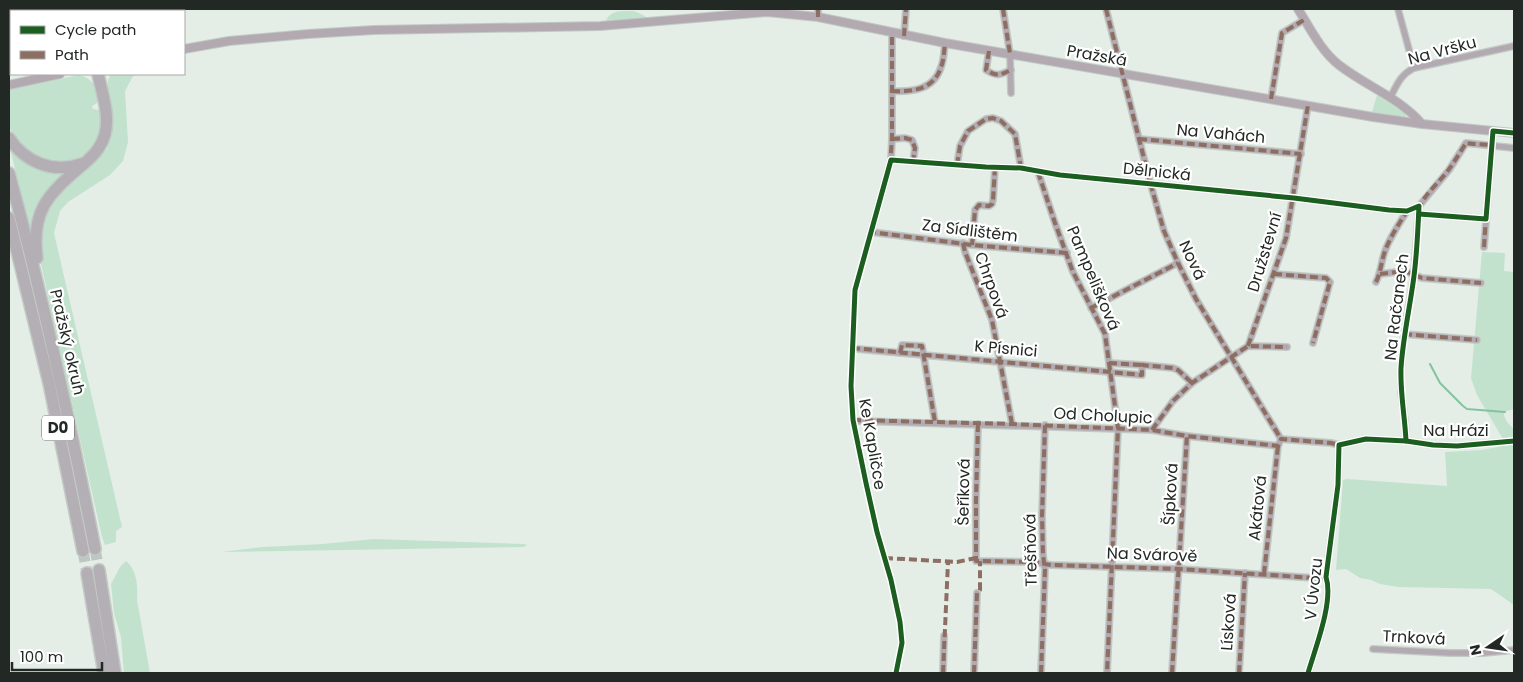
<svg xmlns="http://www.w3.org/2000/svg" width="1523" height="682" font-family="Poppins,sans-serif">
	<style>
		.green { fill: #c2e2ce }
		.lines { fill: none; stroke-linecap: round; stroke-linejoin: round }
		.stream { stroke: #84c39e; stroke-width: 2 }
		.motorway-tunnel { stroke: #bdc6c0; stroke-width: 11; stroke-dasharray: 11 5.5; stroke-linecap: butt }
		.minor-casing { stroke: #c2cac5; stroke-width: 8 }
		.tertiary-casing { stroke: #c2cac5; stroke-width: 10 }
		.motorway-casing { stroke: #c2cac5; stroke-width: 14 }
		.minor { stroke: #b3aab1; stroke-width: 5.5 }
		.tertiary { stroke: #b3aab1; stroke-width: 8 }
		.motorway { stroke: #b4afb4; stroke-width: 11 }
		.quiet { stroke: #8d6e63; stroke-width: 4; stroke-dasharray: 8 4; stroke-linecap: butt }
		.cycleway-casing { stroke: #fff; stroke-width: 8 }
		.cycleway { stroke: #1b5e20; stroke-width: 5 }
		.labels { text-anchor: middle; stroke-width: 4.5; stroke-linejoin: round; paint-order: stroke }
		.shield { fill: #fff; stroke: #646866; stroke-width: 1 }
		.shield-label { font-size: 15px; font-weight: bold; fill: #222824 }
		.street-label { font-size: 16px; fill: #222824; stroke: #fff }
	</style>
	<rect width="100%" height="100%" fill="#e4eee7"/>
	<g class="green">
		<path d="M634,11L645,16L646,19L606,21C610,9 623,11 634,11Z"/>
		<polygon points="111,74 139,74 133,76 125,91 128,142 123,161 110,175 68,202 60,211 54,233 122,527 116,531 116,542 105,545 102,537 40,260 40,232 49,208 70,182 107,149 111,130 107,92 108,80"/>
		<path d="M79,75C92,78 101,90 97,103L92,106L93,109L99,110L101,113V125L96,142L87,154L82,158L75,161L61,164L38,158L21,145L9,128V89Z"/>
		<polygon points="1377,95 1405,113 1406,116 1405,117 1372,112"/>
		<polygon points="9,145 69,171 31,232"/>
		<path d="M1482,252L1505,253L1504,271L1514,272V409L1504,412C1503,418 1509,425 1514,429V437L1503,439L1477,395L1471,378Z"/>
		<polygon points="1514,444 1514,605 1491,589 1398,587 1380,584 1371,580 1360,578 1346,569 1336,570 1343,480 1347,479 1447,486 1445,452 1482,450"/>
		<polygon points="374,539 524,544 527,545 524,547 221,552 263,547 323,544"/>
		<path d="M126,561C137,570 138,586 137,600L150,673H124L121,637L114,613L111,584L120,567Z"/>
	</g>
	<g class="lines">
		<polyline class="stream" points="1430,364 1440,383 1463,406 1467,409 1505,412"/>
		<g class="motorway-tunnel">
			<polyline points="95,549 99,570"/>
			<polyline points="83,551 87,573"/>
		</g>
		<g class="minor-casing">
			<g id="minor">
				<polyline points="1003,9 1010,54 1011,93"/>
				<polyline points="1106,9 1150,182 1164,231 1178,263 1196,299 1281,439"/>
				<polyline points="1398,9 1414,68"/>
				<polyline points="818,17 818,9"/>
				<polyline points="892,33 892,139 891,160 871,232 972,245 1067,253"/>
				<polyline points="904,36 906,9"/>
				<path d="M989,51L986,70C997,77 1000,75 1011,70"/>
				<path d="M892,91C912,92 934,90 941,67C944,60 944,51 945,43"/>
				<path d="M1390,98C1397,85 1400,75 1414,68L1514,46"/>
				<polyline points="1271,99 1282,33 1304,20"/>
				<polyline points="892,139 905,138 912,140 915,148 913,162"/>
				<polyline points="1139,139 1301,154"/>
				<polyline points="891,160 986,167 1021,168 1060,175 1294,198 1389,210 1407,211 1419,206"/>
				<polyline points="957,165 960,146 968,131 986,119 993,118 1001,121 1015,134 1021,168"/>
				<polyline points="1038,172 1055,223 1073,272 1105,334 1118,428 1107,673"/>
				<polyline points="1419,214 1486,219"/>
				<polyline points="963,243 965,252 992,320 1012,424"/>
				<polyline points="972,245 975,210 979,205 989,206 992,204 993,200 995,168"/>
				<polyline points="1484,247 1493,131"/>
				<polyline points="1274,274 1326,278 1330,282 1313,343"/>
				<polyline points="1380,274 1405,271 1422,278 1481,283"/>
				<path d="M1376,282C1381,272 1381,262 1385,251C1390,237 1399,224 1407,211"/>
				<polyline points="1091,308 1178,263"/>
				<polyline points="1404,334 1477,340"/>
				<polyline points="1248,346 1286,238 1308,105"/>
				<polyline points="858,349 1142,375 1142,365 1173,368 1178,370 1192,383"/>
				<polyline points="900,353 902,345 922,346 935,422"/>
				<polyline points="1109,363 1142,365"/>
				<polyline points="859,421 1152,430 1163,432 1187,436 1278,446 1281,439 1331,443 1339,445"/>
				<polyline points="978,424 976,501 976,561 1033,562 1051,565 1179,569 1315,578 1326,577"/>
				<polyline points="1152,430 1173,401 1192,383 1248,346 1287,347"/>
				<polyline points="1406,441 1405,421 1401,392 1401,369 1404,334 1414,276 1419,206 1449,170 1466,143 1514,148"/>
				<polyline points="1339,445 1366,439 1406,441 1433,445 1457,446 1514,441"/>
				<polyline points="1264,574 1278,446"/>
				<polyline points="1373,649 1450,653 1483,653 1514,650"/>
				<polyline points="943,673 944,636"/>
				<polyline points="974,673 977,593"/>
				<polyline points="1041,673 1045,570 1043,555 1042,516 1045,425"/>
				<polyline points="1172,673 1187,436"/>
				<polyline points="1239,673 1245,573"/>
				<path d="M1308,673C1315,649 1334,601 1326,577L1338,485L1339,445"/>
			</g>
		</g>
		<g class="tertiary-casing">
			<g id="tertiary">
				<path d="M1298,9C1310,28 1321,51 1339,65C1366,86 1400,98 1422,124"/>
				<polyline points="184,49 229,41 308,34 374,30 600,26 767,12 818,17 945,43 1373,117 1422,124 1514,133"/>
				<polyline points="9,85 60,74"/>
			</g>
		</g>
		<g class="motorway-casing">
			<g id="motorway">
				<path d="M9,138C25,162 53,174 81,164"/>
				<path d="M9,173C43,297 70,422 95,549"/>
				<polyline points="9,218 49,383 83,551"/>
				<path d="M37,258C31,212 47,195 80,167C91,158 101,149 105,134C110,115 102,93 98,74"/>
				<polyline points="99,570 115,673"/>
				<polyline points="87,573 104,673"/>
			</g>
		</g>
		<use href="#minor" class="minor"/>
		<use href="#tertiary" class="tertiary"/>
		<use href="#motorway" class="motorway"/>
		<g class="quiet">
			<polyline points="1003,9 1010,54"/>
			<polyline points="1106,9 1150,182 1164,231 1178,263 1196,299 1281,439"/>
			<polyline points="818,17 818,9"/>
			<polyline points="904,36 906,9"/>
			<path d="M989,51L986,70C997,77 1000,75 1011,70"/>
			<path d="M892,91C912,92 934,90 941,67C944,60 944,51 945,43"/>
			<polyline points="1271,99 1282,33 1304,20"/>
			<polyline points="892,139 905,138 912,140 915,148 913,162"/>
			<polyline points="1139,139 1301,154"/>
			<polyline points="890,165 892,139 892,33"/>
			<polyline points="957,165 960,146 968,131 986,119 993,118 1001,121 1015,134 1021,168"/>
			<polyline points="1038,172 1055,223 1073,272 1105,334 1118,428 1107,673"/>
			<path d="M1419,210C1420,198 1442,180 1449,169C1455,161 1461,151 1466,143L1474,144L1492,145"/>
			<polyline points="871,229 871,232 972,245 1067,253"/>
			<polyline points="963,243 965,252 992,320 1012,424"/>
			<polyline points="972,245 975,210 979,205 989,206 992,204 993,200 995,168"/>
			<polyline points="1484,247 1486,216"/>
			<polyline points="1274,274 1326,278 1330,282 1313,343"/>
			<polyline points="1380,274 1405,271 1422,278 1481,283"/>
			<path d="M1376,282C1381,272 1381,262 1385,251C1390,237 1399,224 1407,211"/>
			<polyline points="1091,308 1178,263"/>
			<polyline points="1404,334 1477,340"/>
			<polyline points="1248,346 1286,238 1308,105"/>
			<polyline points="852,348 1142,375 1142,365 1173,368 1178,370 1192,383"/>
			<polyline points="900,353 902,345 922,346 935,422"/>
			<polyline points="1109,363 1142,365"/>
			<polyline points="853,420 1012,424 1152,430 1163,432 1187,436 1278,446 1281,439 1331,443 1339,445"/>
			<polyline points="978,424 976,501 976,561 1033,562 1051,565 1179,569 1315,578 1326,577"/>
			<polyline points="1152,430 1173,401 1192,383 1248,346 1287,347"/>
			<polyline points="885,558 957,562 976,558"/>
			<polyline points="1264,574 1278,446"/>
			<polyline points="943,673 948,562"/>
			<polyline points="974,673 977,593 980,590 980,561"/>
			<polyline points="1041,673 1045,570 1043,555 1042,516 1045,425"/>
			<polyline points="1172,673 1187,436"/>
			<polyline points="1239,673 1245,573"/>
		</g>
		<g class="cycleway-casing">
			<g id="cycleway">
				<polyline points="1419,214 1486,219 1493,131 1514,133"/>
				<path d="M896,673L902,643L900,622L891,580L877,532L866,483L853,420L851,386L855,290L891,160L986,167L1021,168L1060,175L1294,198L1389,210L1407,211L1419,206C1418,229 1417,253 1414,276C1410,307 1403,337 1401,368C1400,393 1405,417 1406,441"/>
				<path d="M1308,673C1315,649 1334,601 1326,577L1338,485L1339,445L1366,439L1406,441L1433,445L1457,446L1514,441"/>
			</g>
		</g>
		<use href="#cycleway" class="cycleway"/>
	</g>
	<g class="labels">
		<rect class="shield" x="42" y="415.5" width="32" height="25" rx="4"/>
		<g class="shield-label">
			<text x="58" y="433">D0</text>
		</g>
		<g class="street-label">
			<text transform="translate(1442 50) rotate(-15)" y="6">Na Vršku</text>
			<text transform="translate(1097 55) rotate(10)" y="6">Pražská</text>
			<text transform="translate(1221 133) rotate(5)" y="6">Na Vahách</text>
			<text transform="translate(1157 171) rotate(6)" y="6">Dělnická</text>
			<text transform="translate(970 230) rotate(7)" y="6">Za Sídlištěm</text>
			<text transform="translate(1264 252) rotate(-73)" y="6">Družstevní</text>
			<text transform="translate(1193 260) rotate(65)" y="6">Nová</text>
			<text transform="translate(1094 278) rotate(67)" y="6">Pampelišková</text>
			<text transform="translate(992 285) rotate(70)" y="6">Chrpová</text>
			<text transform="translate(1396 307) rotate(-83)" y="6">Na Račanech</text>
			<text transform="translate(68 342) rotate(77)" y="6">Pražský okruh</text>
			<text transform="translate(1006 348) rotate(5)" y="6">K Písnici</text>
			<text transform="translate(1103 415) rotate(3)" y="6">Od Cholupic</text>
			<text x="1456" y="436">Na Hrázi</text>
			<text transform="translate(873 444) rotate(80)" y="6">Ke Kapličce</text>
			<text transform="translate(963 492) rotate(-89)" y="6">Šeříková</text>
			<text transform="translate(1170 494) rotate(-87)" y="6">Šípková</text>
			<text transform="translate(1257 508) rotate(-84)" y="6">Akátová</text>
			<text transform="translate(1030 550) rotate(-91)" y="6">Třešňová</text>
			<text transform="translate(1152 554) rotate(2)" y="6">Na Svárově</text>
			<text transform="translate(1313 589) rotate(-84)" y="6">V Úvozu</text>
			<text transform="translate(1228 622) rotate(-86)" y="6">Lísková</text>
			<text transform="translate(1414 637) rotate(3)" y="6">Trnková</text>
		</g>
	</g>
	<rect width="1523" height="682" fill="none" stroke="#222824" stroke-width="20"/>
	<rect x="10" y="10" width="175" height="65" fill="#ffffff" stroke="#a7a9a7"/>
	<rect x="20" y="26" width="25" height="8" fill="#1b5e20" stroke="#a7a9a7"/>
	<text x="55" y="35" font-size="15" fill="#222824">Cycle path</text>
	<rect x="20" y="51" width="25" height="8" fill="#8d6e63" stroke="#a7a9a7"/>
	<text x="55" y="60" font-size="15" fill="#222824">Path</text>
	<g transform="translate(1488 647) rotate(257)" stroke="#ffffff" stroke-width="4" paint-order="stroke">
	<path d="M0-4L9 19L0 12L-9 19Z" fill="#222824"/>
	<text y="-8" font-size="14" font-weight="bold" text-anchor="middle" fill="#222824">N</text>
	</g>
	<path d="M12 662v8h90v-8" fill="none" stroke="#222824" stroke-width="2.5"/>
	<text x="20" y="662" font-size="15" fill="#222824" stroke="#ffffff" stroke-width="4" paint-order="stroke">100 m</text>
</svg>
